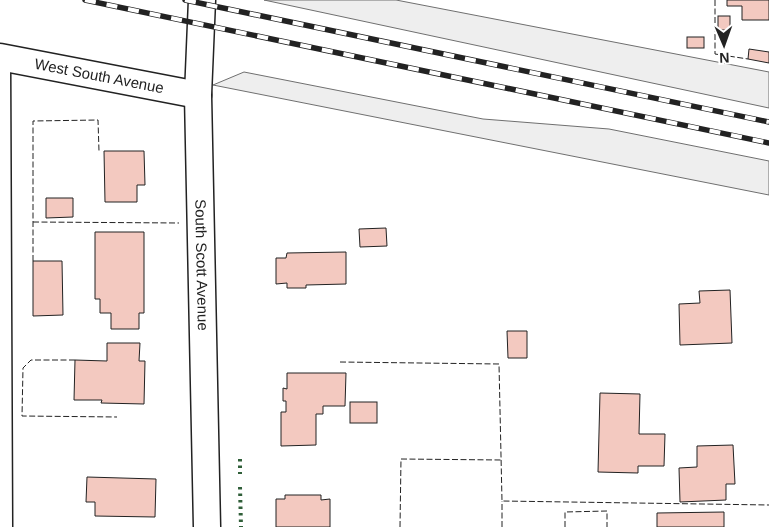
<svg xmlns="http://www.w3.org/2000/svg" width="769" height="527" font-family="Arial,sans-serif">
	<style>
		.green { fill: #eee; stroke: #6f6f6f }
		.building { fill: #f3c9c0; stroke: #222 }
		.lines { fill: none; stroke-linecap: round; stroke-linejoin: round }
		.lane-casing { stroke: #222; stroke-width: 15 }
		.street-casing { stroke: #222; stroke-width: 29 }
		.lane { stroke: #fff; stroke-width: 12 }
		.street { stroke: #fff; stroke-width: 26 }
		.rail-casing { stroke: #222; stroke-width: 5.5 }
		.rail { stroke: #fff; stroke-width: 4; stroke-dasharray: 11; stroke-linecap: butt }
		.hedge { stroke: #2f5e38; stroke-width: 4; stroke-dasharray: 2.5 4; stroke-linecap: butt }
		.fence { stroke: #222; stroke-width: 1; stroke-dasharray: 6 2.5; stroke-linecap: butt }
		.labels { text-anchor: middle; stroke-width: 4; stroke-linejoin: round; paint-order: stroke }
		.street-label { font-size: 15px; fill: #222; stroke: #fff }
	</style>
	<rect width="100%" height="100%" fill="#fff"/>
	<g class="green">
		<polygon points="264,0 396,0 769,72 769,108"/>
		<polygon points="244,72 483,119 609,129 769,161 769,195 213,85"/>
	</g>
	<g class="building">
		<polygon points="727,0 769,0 769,20 742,20 742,6 727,6"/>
		<rect x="718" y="16" width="12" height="14"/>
		<rect x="687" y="37" width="17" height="11"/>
		<polygon points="749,49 769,52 769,63 748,59"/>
		<polygon points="104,151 144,151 145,185 137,185 137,202 105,202"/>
		<polygon points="46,198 73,198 73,217 46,218"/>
		<polygon points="386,228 387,246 360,247 359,229"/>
		<polygon points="95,232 144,232 144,313 139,313 139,329 111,329 111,313 100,313 100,299 95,299"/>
		<polygon points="346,252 346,284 306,285 306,288 287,288 287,283 276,284 276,258 286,258 287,253"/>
		<polygon points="33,261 62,261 63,315 33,316"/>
		<polygon points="730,290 732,343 680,345 679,304 700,303 699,291"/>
		<polygon points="507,331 527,331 527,358 508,358"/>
		<polygon points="107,343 140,343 139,361 145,361 144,404 101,403 102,400 74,400 75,360 107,361"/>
		<polygon points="287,373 346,373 345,406 323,406 323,414 316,414 316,445 281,446 281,412 286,412 286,401 283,401 283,388 287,389"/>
		<polygon points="600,393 640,394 639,434 665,434 664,466 638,466 638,473 598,472"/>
		<rect x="350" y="402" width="27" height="21"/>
		<polygon points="733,445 735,484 726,484 726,500 680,502 679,468 697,467 697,446"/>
		<polygon points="87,477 156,479 155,517 95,516 95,502 86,502"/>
		<polygon points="285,495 321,495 321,500 330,499 330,527 276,527 276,499 285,499"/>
		<polygon points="724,512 724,527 657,527 657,513"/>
	</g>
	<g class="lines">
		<g class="lane-casing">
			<polyline id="lane" points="4,58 6,527"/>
		</g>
		<g class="street-casing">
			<g id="street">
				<path id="s1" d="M202,0L198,95L207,527"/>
				<path id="s2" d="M0,57L198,95"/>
			</g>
		</g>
		<use href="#lane" class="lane"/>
		<use href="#street" class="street"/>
		<g class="rail-casing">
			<g id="rail">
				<polyline points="85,0 769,143"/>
				<polyline points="185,0 769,122"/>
			</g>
		</g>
		<use href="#rail" class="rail"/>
		<g class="hedge">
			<polyline points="240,459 240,474"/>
			<polyline points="240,487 241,527"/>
		</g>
		<g class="fence">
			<polyline points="715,0 715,54 748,59"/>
			<polyline points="33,222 179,223"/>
			<polyline points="33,261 33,121 98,120 99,151"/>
			<polyline points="75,360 31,360 23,368 22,416 117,417"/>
			<polyline points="340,362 499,364 502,501 769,505"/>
			<polyline points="400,527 401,459 501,460"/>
			<polyline points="502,527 502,501"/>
			<polyline points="565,527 565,512 607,511 607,527"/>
		</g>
	</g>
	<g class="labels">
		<g class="street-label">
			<text dy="5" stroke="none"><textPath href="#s2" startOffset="101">West South Avenue</textPath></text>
			<text dy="5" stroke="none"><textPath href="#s1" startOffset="265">South Scott Avenue</textPath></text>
		</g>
	</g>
	<g transform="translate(724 45) rotate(178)" stroke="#ffffff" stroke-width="4" paint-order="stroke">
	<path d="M0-4L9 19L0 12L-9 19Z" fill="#222222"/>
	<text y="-8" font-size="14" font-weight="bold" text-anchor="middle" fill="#222222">N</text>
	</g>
</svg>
